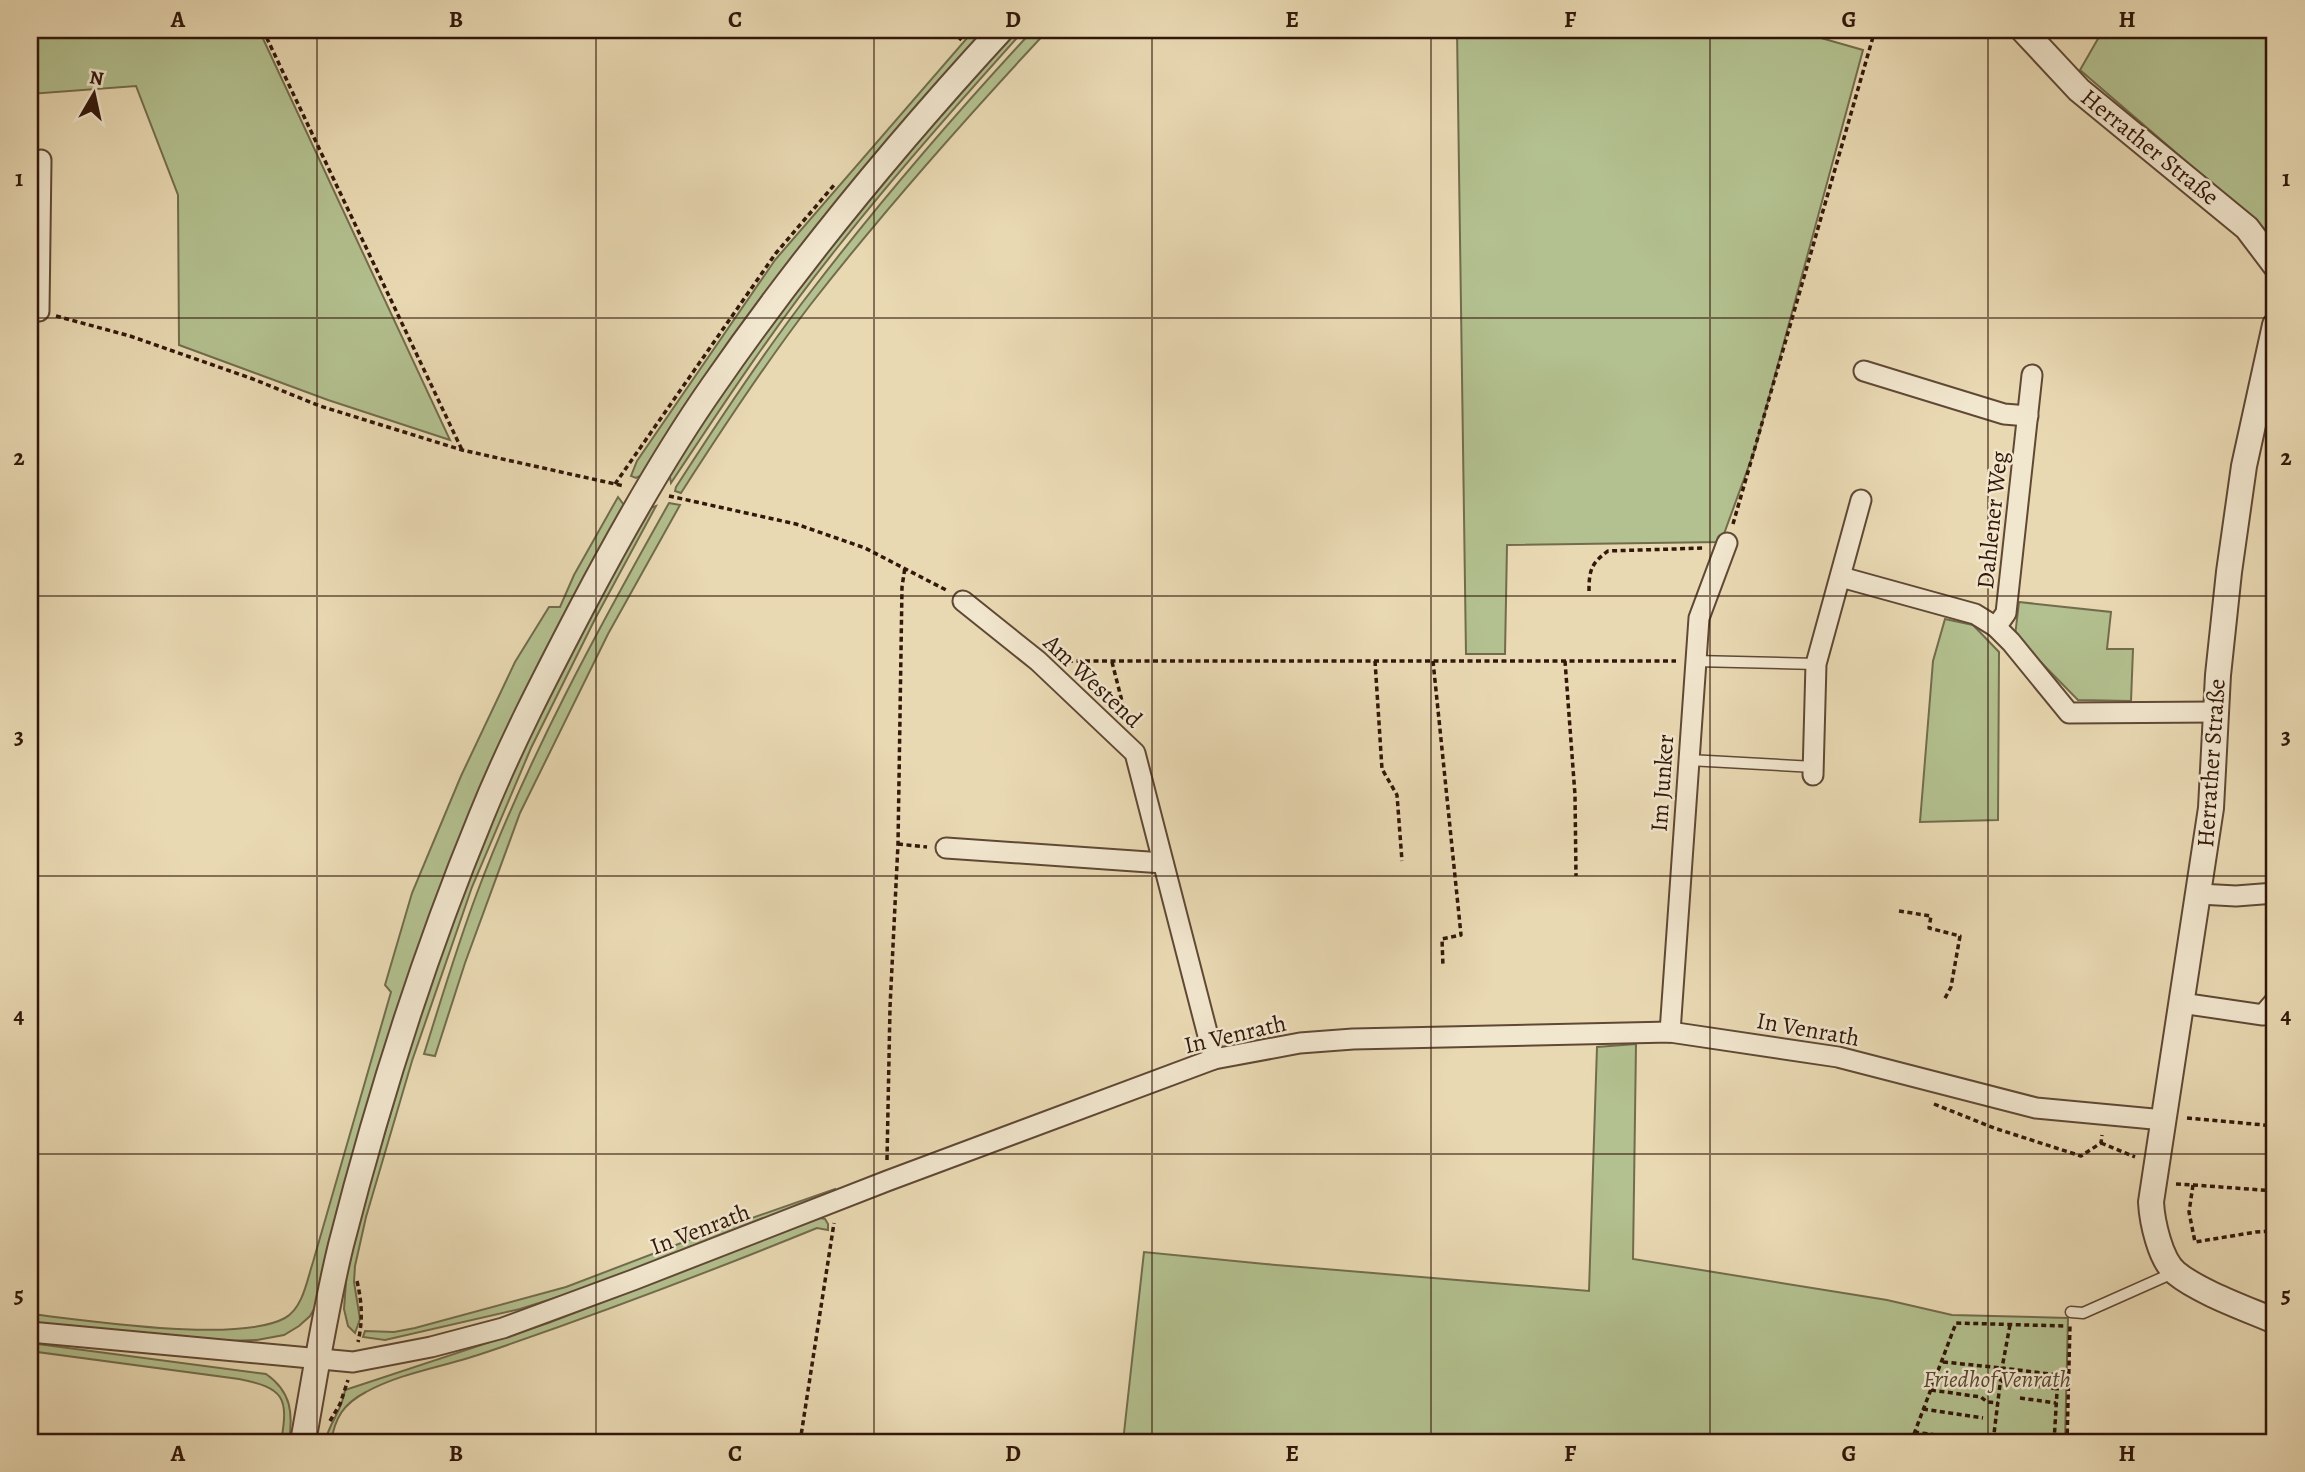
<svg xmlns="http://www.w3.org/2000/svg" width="2305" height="1472" font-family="Alegreya,serif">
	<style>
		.green { fill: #b3c08f; stroke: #726c4c; stroke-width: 2 }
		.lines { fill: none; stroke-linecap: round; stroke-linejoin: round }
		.service-casing { stroke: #604834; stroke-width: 13 }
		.minor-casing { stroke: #604834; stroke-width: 23 }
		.tertiary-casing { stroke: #604834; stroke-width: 28 }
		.path { stroke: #32170a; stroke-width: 3.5; stroke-dasharray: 5 3.5; stroke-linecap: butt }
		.service { stroke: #f1e6ce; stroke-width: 10 }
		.minor { stroke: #f1e6ce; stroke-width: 19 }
		.tertiary { stroke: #f1e6ce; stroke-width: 24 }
		.grid { fill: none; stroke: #32170a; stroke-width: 2; stroke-opacity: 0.55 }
		.labels { text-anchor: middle; stroke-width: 5; stroke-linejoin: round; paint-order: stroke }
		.street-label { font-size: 24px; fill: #32170a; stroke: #f1e6ce }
		.park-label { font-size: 24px; font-style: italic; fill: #594a32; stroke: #f1e6ce }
		.neatline { fill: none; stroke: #32170a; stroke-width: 2.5 }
		.grid-label { font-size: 23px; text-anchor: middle; font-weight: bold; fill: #32170a }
	</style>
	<rect width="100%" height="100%" fill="#e9d9b3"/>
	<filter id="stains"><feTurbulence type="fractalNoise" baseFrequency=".00286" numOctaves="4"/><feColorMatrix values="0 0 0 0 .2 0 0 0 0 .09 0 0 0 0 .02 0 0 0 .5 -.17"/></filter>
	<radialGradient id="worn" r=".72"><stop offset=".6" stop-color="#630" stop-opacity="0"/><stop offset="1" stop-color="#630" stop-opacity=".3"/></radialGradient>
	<g class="green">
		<polygon points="30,30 259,30 450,440 328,400 179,345 178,195 136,86 30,94"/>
		<polygon points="974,30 984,30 910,114 642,475 636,478 631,476 637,461 775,260"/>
		<path d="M1017,30H1024C960,101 896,173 837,248C777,323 724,403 671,483L669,472C706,416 744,360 784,306C855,210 936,119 1017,30Z"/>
		<path d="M1033,30H1048C966,118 885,209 811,304C764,365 722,429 681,493L675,491L676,487C719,420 763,353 812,290C881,200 956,113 1033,30Z"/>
		<polygon points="1457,30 1793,30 1863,50 1755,449 1721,542 1507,545 1505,654 1466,654"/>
		<polygon points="2103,30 2275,30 2275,238 2080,70"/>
		<path d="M618,497L624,505C551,646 474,786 424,937L318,1302L310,1316L299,1326L284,1335L257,1340L226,1341L30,1326V1314C87,1320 237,1344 285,1318C303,1308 307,1280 313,1262L391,992L385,985L412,893L461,776L515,662L549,607H560L574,575Z"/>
		<path d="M669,503L680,505L608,634L520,813L465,963L435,1056L424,1054C441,1000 457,946 477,893C528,757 598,629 669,503Z"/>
		<polygon points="656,506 595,619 531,748 472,887 412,1061 366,1217 355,1266 354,1282 360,1319 355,1333 348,1326 344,1309 347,1269 365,1200 411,1044 446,940 504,791 546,702 647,509"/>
		<polygon points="2019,602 2111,612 2107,649 2133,649 2131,701 2078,700 2015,636"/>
		<polygon points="1945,619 1973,625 1999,652 1998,820 1920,822 1933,661"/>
		<polygon points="1636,1044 1633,1259 1887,1300 1952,1315 2068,1318 2065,1442 1123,1442 1144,1252 1265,1264 1589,1291 1597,1047"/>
		<polygon points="835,1189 836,1193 583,1289 520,1309 385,1340 363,1337 365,1331 394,1332 415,1328 566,1287 689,1240"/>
		<path d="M820,1218L825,1219L828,1224V1230L817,1228C709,1272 598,1314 487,1352C448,1366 402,1372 366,1392C343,1404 335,1418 331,1442H325C329,1423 343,1409 345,1390L548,1323Z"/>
		<path d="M30,1343L266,1374C292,1392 293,1414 289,1442H281C289,1397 284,1388 239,1379L30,1351Z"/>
	</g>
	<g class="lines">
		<g class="service-casing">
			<g id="service">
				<polyline points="1695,661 1816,664"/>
				<polyline points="1689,760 1814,767"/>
				<polyline points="2071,1312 2083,1313 2173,1273"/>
			</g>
		</g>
		<g class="minor-casing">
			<g id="minor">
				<polyline points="39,311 41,160"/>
				<polyline points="1864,371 2004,414 2028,416"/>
				<polyline points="1841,577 1975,614 1996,627 2011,642 2069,713 2216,712"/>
				<polyline points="963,601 1038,661 1135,753 1214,1059"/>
				<polyline points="1996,627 2006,613 2032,375"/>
				<polyline points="1813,775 1816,664 1861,500"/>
				<polyline points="946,848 1163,863"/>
				<polyline points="2199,894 2236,896 2275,893"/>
				<polyline points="2181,1003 2263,1015 2275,1001"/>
				<polyline points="1670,1032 1699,618 1727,543"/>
				<polyline points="30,1332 353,1362 431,1347 503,1328 633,1280 887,1181 1214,1059 1300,1043 1353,1039 1670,1032 1838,1057 2036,1108 2164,1120"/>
			</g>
		</g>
		<g class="tertiary-casing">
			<g id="tertiary">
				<polyline points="2023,30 2079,90 2247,228 2275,265"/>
				<path d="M2275,325L2244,466L2229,572L2218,675L2211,808L2151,1202C2152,1221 2160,1260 2176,1273C2199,1292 2247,1309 2275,1321"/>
				<path d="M303,1442C315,1376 325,1310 341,1245C378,1100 424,955 481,817C510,745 546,676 582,607C622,531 664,456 713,386C800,260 898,142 1001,30"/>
			</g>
		</g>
		<g class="path">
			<polyline points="263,30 462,450"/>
			<polyline points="1022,37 1028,30"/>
			<polyline points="959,40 968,30"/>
			<polyline points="56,316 130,336 253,379 320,406 462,450 624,486"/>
			<polyline points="615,484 776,253 835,184"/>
			<polyline points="669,496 796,524 865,548 948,591"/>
			<polyline points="1733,524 1875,30"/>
			<path d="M1589,591C1589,571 1591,563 1608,551L1705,548"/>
			<polyline points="1068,661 1676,661"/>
			<polyline points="1375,661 1382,769 1397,795 1402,861"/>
			<polyline points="1433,661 1461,935 1442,939 1443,967"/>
			<polyline points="1565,661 1575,795 1576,876"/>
			<polyline points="1112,662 1126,717"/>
			<polyline points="898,844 927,847"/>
			<polyline points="1899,911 1931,916 1929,928 1960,936 1951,987 1944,1000"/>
			<polyline points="1934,1104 1994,1128 2081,1156 2101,1143 2102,1135"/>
			<polyline points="2187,1118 2275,1126"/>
			<polyline points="2101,1143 2135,1157"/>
			<polyline points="887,1160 890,1007 898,844 902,587 905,567"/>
			<polyline points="2176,1184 2193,1185 2189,1212 2195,1242 2256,1232 2275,1231"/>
			<polyline points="2193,1185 2275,1191"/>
			<path d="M357,1281C362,1303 363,1320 358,1342"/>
			<polyline points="2010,1325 2002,1368 2058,1375 2054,1442"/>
			<polyline points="1943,1362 2002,1368 1993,1442"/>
			<polyline points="2001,1381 2058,1389"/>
			<polyline points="1931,1390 1981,1397 1987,1402 1998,1403"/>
			<polyline points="2020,1398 2056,1403"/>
			<polyline points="1923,1409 1983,1418"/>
			<polyline points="330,1421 340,1404 348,1380"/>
			<polyline points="1914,1432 1987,1442"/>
			<polyline points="800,1442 834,1223"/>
			<polyline points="1911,1442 1956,1323 2064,1326"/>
			<polyline points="2067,1442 2070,1325"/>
		</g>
		<use href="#service" class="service"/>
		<use href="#minor" class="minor"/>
		<use href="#tertiary" class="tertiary"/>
	</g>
	<path class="grid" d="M317,30V1442M596,30V1442M874,30V1442M1152,30V1442M1431,30V1442M1710,30V1442M1988,30V1442M30,318H2275M30,596H2275M30,876H2275M30,1154H2275"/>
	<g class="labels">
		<g class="street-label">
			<text transform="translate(2150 147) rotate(39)" y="8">Herrather Straße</text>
			<text transform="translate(1992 520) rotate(-84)" y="8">Dahlener Weg</text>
			<text transform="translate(1093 681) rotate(43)" y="8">Am Westend</text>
			<text transform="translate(2211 763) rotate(-86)" y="8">Herrather Straße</text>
			<text transform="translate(1662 783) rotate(-86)" y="8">Im Junker</text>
			<text transform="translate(1808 1029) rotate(10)" y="8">In Venrath</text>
			<text transform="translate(1235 1034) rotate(-13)" y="8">In Venrath</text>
			<text transform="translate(700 1229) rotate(-21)" y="8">In Venrath</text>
		</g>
		<g class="park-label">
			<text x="1997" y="1387">Friedhof Venrath</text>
		</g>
	</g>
	<rect width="2305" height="1472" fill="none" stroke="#e9d9b3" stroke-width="77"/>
	<g transform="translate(94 94) rotate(9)" stroke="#f1e6ce" stroke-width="5" paint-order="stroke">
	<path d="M0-5L12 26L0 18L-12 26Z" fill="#32170a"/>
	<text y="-10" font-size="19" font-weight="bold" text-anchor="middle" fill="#32170a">N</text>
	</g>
	<rect x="38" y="38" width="2228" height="1396" class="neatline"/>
	<g class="grid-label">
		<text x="178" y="27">A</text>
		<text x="456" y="27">B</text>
		<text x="735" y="27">C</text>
		<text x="1013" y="27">D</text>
		<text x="1292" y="27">E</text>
		<text x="1570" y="27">F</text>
		<text x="1849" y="27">G</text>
		<text x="2127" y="27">H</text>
		<text x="19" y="186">1</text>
		<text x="2286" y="186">1</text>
		<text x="19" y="465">2</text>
		<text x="2286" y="465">2</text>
		<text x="19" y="744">3</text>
		<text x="2286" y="744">3</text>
		<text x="19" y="1023">4</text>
		<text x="2286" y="1023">4</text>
		<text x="19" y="1302">5</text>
		<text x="2286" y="1302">5</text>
		<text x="178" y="1461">A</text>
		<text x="456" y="1461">B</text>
		<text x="735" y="1461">C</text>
		<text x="1013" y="1461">D</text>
		<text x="1292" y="1461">E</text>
		<text x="1570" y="1461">F</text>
		<text x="1849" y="1461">G</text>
		<text x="2127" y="1461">H</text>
	</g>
	<rect width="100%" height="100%" filter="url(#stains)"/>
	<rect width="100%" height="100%" fill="url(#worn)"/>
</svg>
